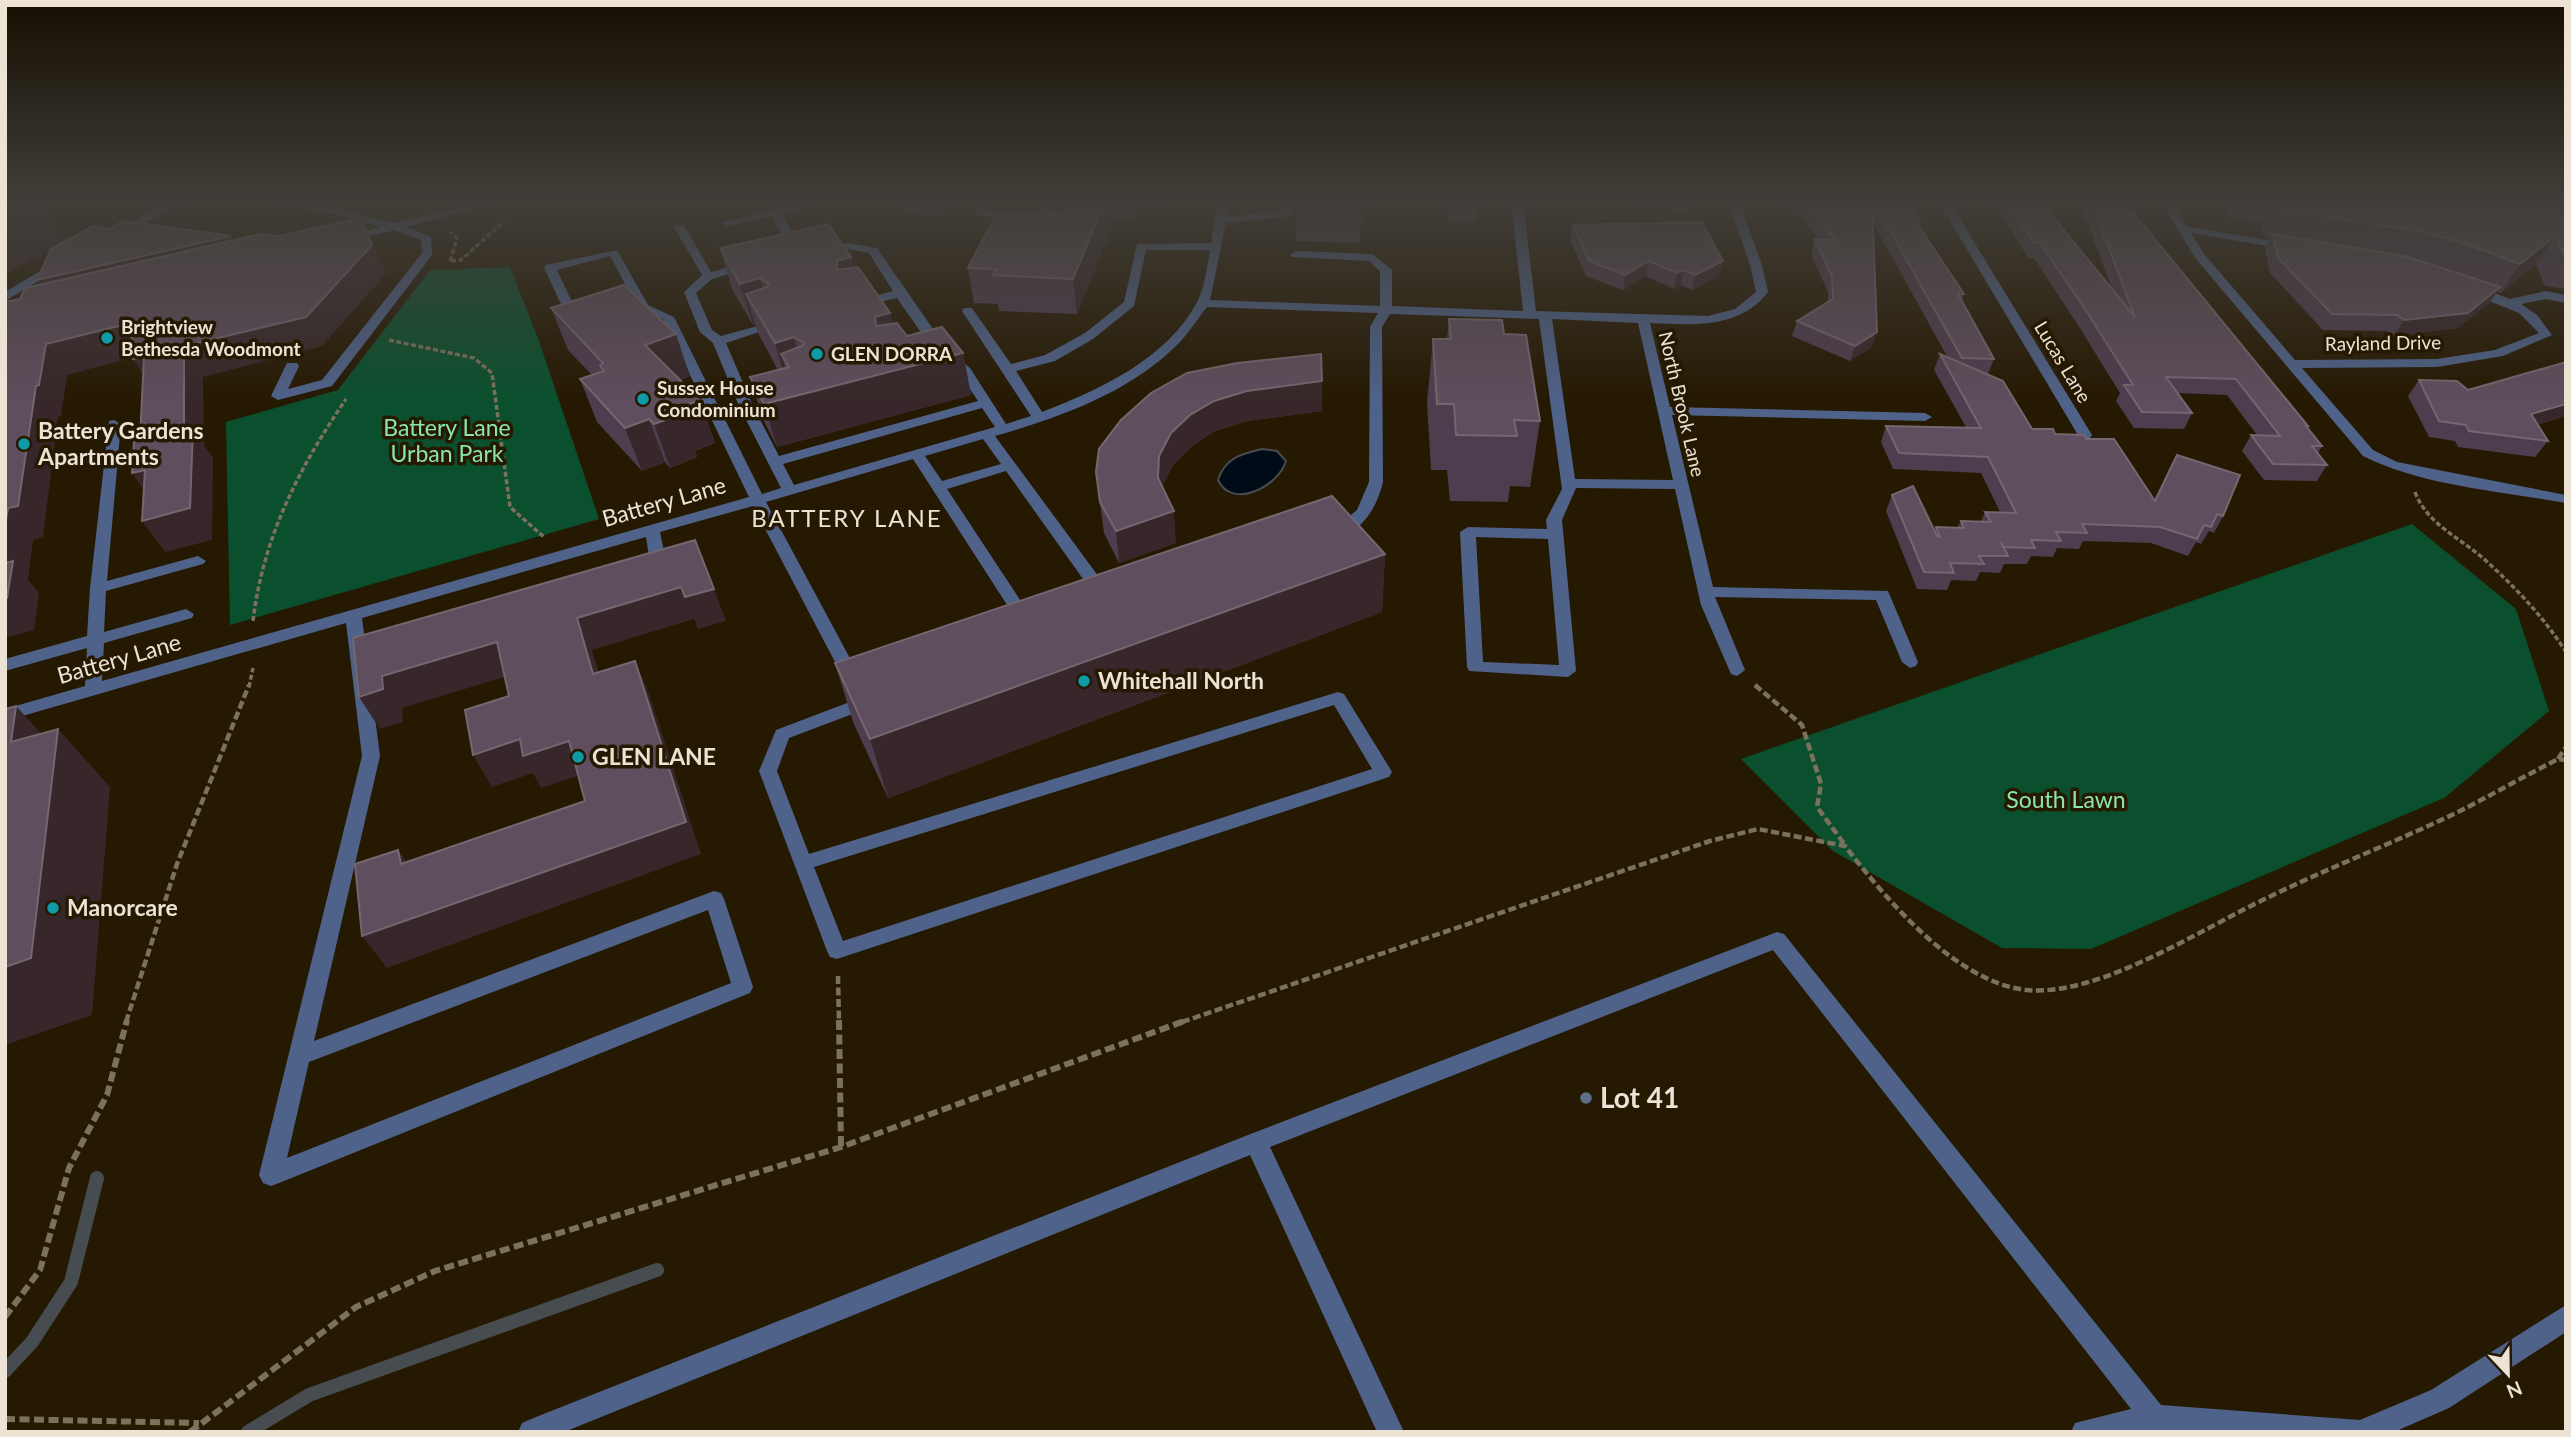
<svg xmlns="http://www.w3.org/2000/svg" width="2571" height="1437" font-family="Lato,sans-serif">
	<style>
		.green { fill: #0b502e }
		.water { fill: #000b18; stroke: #474c51; stroke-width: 2 }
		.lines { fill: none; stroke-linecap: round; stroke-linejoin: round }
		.stream { stroke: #474c51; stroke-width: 14 }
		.path-far2 { stroke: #7c715d; stroke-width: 3.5; stroke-dasharray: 5 2.5; stroke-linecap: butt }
		.path-far1 { stroke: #7c715d; stroke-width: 4.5; stroke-dasharray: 8 3.5; stroke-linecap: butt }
		.path { stroke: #7c715d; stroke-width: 6; stroke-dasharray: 10 4.5; stroke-linecap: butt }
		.minor { fill: #4f6289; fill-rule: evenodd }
		.wall { fill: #4e3d4f }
		.shaded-wall { fill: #37272a }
		.building { fill: #5f4e5d; stroke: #756670; stroke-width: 2 }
		.culture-dot { fill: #0f9aa8; stroke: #261902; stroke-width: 2.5 }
		.service-dot { fill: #5c6f8a; stroke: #261902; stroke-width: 2.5 }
		.labels { text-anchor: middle; stroke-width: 7; stroke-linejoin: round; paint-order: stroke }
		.far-poi-label { font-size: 19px; font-weight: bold; fill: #ece3d5; stroke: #261902; text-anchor: start }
		.far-street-label { font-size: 19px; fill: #ece3d5; stroke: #261902 }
		.park-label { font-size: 23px; fill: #8ae5ac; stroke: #261902 }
		.poi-label { font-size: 23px; font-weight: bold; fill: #ece3d5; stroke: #261902; text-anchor: start }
		.street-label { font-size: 23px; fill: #ece3d5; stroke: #261902 }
		.neighbourhood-label { font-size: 24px; letter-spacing: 2px; fill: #ece3d5; stroke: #261902 }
		.near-poi-label { font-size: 28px; font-weight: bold; fill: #ece3d5; stroke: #261902; text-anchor: start }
	</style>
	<rect width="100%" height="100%" fill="#261902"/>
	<g class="green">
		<polygon points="510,267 539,341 599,519 230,625 226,422 338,390 430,270"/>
		<polygon points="2412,524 2516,609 2549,711 2444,798 2091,949 2002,948 1833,851 1741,759"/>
	</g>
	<path class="water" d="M1262,449L1277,451L1286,461C1278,487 1232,510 1218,480C1225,458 1241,454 1262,449Z"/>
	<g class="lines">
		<g class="stream">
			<polyline points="5,1371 32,1342 71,1282 97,1178"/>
			<polyline points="248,1432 309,1395 657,1270"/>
		</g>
		<g class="path-far2">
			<polyline points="450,261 457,238 451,232"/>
			<polyline points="451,261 461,260 504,221"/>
			<polyline points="389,340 474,358 492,373 510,507 545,538"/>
			<path d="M2415,492C2427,524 2459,537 2484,559C2515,587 2543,616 2566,652"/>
			<path d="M253,621C263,537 299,468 346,399"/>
			<polyline points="1755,685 1757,687"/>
			<polyline points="249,687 253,668"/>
		</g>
		<g class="path-far1">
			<polyline points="1755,685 1802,725 1821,784 1817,807 1845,845"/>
			<polyline points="2558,759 2566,747"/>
			<polyline points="838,976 839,1022"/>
			<polyline points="126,1022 177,864 249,685"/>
			<path d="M1182,1022L1710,841L1758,829L1845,846C1886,899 1956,983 2027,990C2099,997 2201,929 2267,898C2330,867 2396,842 2460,811C2493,794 2525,776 2558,759L2566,760"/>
		</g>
		<g class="path">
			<polyline points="839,1020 841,1147"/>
			<polyline points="5,1317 40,1270 69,1168 107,1095 127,1020"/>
			<polyline points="5,1419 199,1423"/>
			<polyline points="190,1432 356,1307 435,1271 841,1147 1187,1020"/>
		</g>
		<g class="minor">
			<polygon points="169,201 183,201 122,236 112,234"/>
			<polygon points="262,201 289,201 343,210 394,223 482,201 501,201 407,227 431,237 432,255 332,386 278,400 271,396 287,363 297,363 299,366 288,389 322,380 422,253 421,240 394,230 346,242 340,239 342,237 381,227 342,216"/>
			<polygon points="980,201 991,201 988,211 1040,212 1043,201 1054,201 1051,215 1045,218 977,216 975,214"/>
			<path d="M1219,201H1230L1228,216L1278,212L1286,201H1297L1291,213L1285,217L1226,223L1210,300L1380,306V271L1369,261L1292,257L1290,255L1296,251L1372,254L1392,270V306L1523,311L1511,201H1523L1536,311L1708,316L1735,309L1756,292L1750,265L1728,201H1739L1762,265L1768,292C1740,329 1693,325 1650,323L1670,407L1925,413L1932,417L1925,421L1672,415L1713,587L1888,591L1918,662L1916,666L1910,668L1902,662L1876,600L1715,597L1745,670L1737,676L1731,674L1701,605L1675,489L1576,488L1562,520L1576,671L1568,677L1469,671L1467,667L1460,532L1468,527L1547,529L1546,520L1562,489L1539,319L1390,314L1382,327L1383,482C1377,507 1363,531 1337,538L1329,533L1357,510L1369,482L1370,327L1378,313L1207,307C1198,318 1190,331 1181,341C1132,392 1061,417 995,436L1110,592L1112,596L1110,600H1098L1006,471L947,489L1034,621L1026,626L1020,625L913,459L766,502L874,703L871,707L789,738L777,771L809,854L1338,692L1344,694L1389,767L1392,772L1389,777L837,959L830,957L827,951L759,771L776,730L855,700L753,506L660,532L665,556L652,573L646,575L638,570L649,556L646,537L362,618L380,756L314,1041L714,891L721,893L724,899L753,987L750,993L279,1183L271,1186L263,1183L259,1175L362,756L346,623L5,721V709L85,686L87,648L5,671V659L87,636L90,588L109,421L114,420L121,424L107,581L198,556L206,561L203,564L106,591L104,632L186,609L194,614L192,618L104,643L102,681L749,497L663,319L639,310L610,256L557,270L582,323L576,327L570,323L544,268L546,265L617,250L648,305L674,317L762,494L781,488L739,406L713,343L700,332L684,292L702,275L674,227L676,225H684L711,272L748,262L754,266L712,279L696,293L712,330L721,336L772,322L778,326L726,343L753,406L779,456L978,401L960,374L936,354L897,298L853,308V302L893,291L869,253L849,249L820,255L814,251L816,249L849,243L877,248L946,348L970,368L1006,424L1031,416L962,311L964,308H972L1011,364L1045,355L1085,333L1124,302L1137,244L1211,243ZM1146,250H1210C1207,267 1205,287 1197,302C1167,359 1099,390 1042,412L1016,371L1055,361L1093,339L1134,306ZM1552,319L1638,323L1673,480L1575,479ZM982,408L995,427L794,485L783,464ZM983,439L1001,464L942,481L925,456ZM1476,537L1548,539L1559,665L1483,662ZM1334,705L1372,769L843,941L814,867ZM708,910L731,983L287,1158L309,1062Z"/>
			<polygon points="1938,201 1949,201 2092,435 2090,438 2085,439 2078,435"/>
			<path d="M2160,201H2171L2186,226L2295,245L2297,247L2291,250L2191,233L2205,255L2295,360L2437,359L2495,350L2539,333L2519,313L2467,292V286H2475L2510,299L2546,291L2566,295V303L2546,299L2521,304L2537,315L2552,335L2503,356L2437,367L2302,368L2373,450L2397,462L2566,495V503C2500,491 2423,486 2363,456L2196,259Z"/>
			<polygon points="801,203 807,206 805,208 781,214 805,251 803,253 795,253 771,216 727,226 721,223"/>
			<polygon points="52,264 62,267 5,301 5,292"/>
			<polygon points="1777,932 1784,934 2161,1405 2360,1420 2431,1390 2566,1305 2566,1332 2449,1408 2394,1432 2071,1432 2075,1423 2131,1409 1773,950 1270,1147 1404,1432 1377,1432 1250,1155 564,1432 518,1432 522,1423 531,1419 1248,1135"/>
		</g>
	</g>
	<g class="wall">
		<polygon points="900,201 951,201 944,215 902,213"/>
		<polygon points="1071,201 1154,201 1152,209 1133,209 1129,220 1115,220 1077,314 999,311 998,304 974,303 968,268 1023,218 1066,214"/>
		<polygon points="1296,201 1362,201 1360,243 1296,241"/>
		<polygon points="1446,201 1478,201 1476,221 1448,221"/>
		<polygon points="1620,201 1692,201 1690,214"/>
		<polygon points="1788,201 1908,201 1920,222 1919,226 1964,294 1962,301 1994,359 1988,374 2032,429 2055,434 2086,439 2154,500 2177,455 2223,516 2214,533 2209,531 2201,544 2196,542 2188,556 2151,543 2083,541 2079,549 2057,548 2053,557 2031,556 2027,564 2004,564 2000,573 1980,572 1976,581 1951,580 1947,590 1917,589 1886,511 1892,495 1934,531 1936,527 1957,528 1961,521 1981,521 1985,512 2000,512 1981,473 1893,469 1881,442 1886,426 1966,427 1934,370 1940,354 1948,358 1873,223 1872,347 1850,361 1792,336 1797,321 1828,302 1828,292 1811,254 1815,239 1819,239"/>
		<polygon points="1991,201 2040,201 2112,289 2080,201 2129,201 2132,211 2308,426 2307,427 2322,446 2318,453 2327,465 2317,481 2264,480 2242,451 2251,435 2257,435 2227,395 2178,393 2192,413 2184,429 2134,428 2116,401 2120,393 2078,325 2034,258 2028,258 2001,213"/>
		<polygon points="2223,201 2566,201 2566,289 2545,286 2536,264 2501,293 2497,291 2490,302 2458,328 2394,336 2387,331 2323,330 2270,273 2265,248 2271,238 2263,236 2260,222 2231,218"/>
		<polygon points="1573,225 1719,276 1692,290 1681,285 1674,289 1646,276 1623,290 1586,276 1570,240"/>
		<polygon points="720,248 851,257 853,268 890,313 893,324 907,336 963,353 971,395 777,447 763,419 750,377 778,370 759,335 755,324 753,325 732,289"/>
		<polygon points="551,308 690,376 680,380 700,400 715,443 695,451 697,457 670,468 665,462 642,471 597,422 580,379 592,375 568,350"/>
		<polygon points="1449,319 1504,334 1540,421 1530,487 1510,486 1508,502 1450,501 1447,470 1431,470 1427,403 1433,339 1447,339"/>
		<polygon points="1187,373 1322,411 1248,421 1215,431 1192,446 1174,464 1162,486 1176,543 1119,563 1104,533 1096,472"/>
		<polygon points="2419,380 2566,416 2537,425 2548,441 2535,457 2458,447 2455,441 2429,437 2408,396"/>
		<polygon points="1385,554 1382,612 888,798 853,722 835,663"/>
	</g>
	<g class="shaded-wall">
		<polygon points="5,201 41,201 67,242 5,274"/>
		<polygon points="942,201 951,201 944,215"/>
		<polygon points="1105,201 1113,201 1115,220 1077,314 1073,279"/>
		<polygon points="1128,201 1132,201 1133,209 1129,220"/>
		<polygon points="361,218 374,246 386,274 322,346 203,377 204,445 213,458 212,540 165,552 142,521 184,429 184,346"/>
		<polygon points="231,236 243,258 52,302 37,280"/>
		<polygon points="2555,236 2536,264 2501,293 2520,264"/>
		<polygon points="851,257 860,297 837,270 837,261"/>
		<polygon points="1649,261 1646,276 1623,290 1625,275"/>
		<polygon points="1723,261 1719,276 1692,290 1695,275"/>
		<polygon points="1684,270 1681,285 1674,289 1677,273"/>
		<polygon points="760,278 771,319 746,294 755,324 753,325 740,284"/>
		<polygon points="2500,287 2490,302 2458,328 2394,336 2404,320"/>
		<polygon points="890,313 899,354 876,326 875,317"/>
		<polygon points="131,323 150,353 67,375 61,416 58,417 43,537 33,540 28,580 39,593 34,630 5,638 5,526 8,508 46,344"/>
		<polygon points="1877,332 1872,347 1850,361 1855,346"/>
		<polygon points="676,334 690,376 660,387 645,345"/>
		<polygon points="794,337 805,380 789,367 781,354 790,384 787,385 775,343"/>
		<polygon points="963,353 971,395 777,447 764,404"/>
		<polygon points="144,357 153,390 133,359"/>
		<polygon points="1322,381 1322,411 1248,421 1215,431 1192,446 1174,464 1162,487 1158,478 1159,456 1171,433 1190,415 1214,401 1247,391"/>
		<polygon points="700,400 715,443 695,451 697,457 670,468 654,424 677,409"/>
		<polygon points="2566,404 2566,416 2519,430 2531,414"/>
		<polygon points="649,419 665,462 642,471 625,428"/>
		<polygon points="145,470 154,505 132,473"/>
		<polygon points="1174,511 1176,543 1119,563 1116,531"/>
		<polygon points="1385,554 1382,612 888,798 870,739"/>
		<polygon points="681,587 714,589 726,621 698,629 694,619 592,650 609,707 593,674 577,618"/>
		<polygon points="497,642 514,674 402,708 403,722 380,729 359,697 382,676"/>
		<polygon points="635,661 649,694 701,854 387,968 362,936 686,822"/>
		<polygon points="16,706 56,750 58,729 110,787 92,1015 5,1045 5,967 11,742"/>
		<polygon points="520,739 569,741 586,773 541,788 533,773 492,787 473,755"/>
		<polygon points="398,850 421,882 401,864"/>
	</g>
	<g class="building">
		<polygon points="1071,201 1105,201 1073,279 993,275 996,269 968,268 995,217 1023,218 1026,212 1066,214"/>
		<polygon points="1296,201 1362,201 1362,203"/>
		<rect x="1449" y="201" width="29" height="5"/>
		<polygon points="1803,201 1872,201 1877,332 1855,346 1797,321 1833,299 1832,277 1815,239 1835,240"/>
		<polygon points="1873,201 1908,201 1920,222 1916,222 1964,294 1958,294 1994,359 1962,358"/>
		<polygon points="2007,201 2040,201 2135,317 2091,201 2129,201 2132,211 2308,426 2306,426 2322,446 2312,446 2327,465 2273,464 2251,435 2280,436 2236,379 2166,377 2192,413 2142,412 2124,385 2133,385 2085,309 2040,243 2034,243"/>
		<polygon points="2275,201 2566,201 2566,258 2555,236 2520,264 2460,242 2418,231 2277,209"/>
		<polygon points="361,218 372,245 306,317 184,346 184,429 193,427 190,508 142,521 145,470 132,473 134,441 140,439 144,357 133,359 131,323 46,344 39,385 36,386 18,506 8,508 5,526 5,302 20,299 25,288 261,234 279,236"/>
		<polygon points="124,221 231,236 37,280 51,249 93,226 109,229"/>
		<polygon points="1702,222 1723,261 1695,275 1684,270 1677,273 1649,261 1625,275 1589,261 1573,225"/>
		<polygon points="828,224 851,257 837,261 837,270 858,267 890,313 875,317 876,326 897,323 907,336 942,327 963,353 764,404 750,377 789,367 781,354 802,346 804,343 794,337 775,343 746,294 767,287 769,284 760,278 740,284 720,248"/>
		<polygon points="2273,234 2408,257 2500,287 2468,313 2404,320 2397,315 2332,314 2278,258"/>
		<polygon points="624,285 676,334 645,345 700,400 677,409 682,414 654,424 649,419 625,428 580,379 604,371 600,366 603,363 551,308"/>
		<polygon points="1449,319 1502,320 1504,334 1526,335 1540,421 1514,420 1517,436 1456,435 1454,404 1437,404 1433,339 1451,339"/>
		<polygon points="1321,354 1322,381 1247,391 1214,401 1190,415 1171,433 1159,456 1158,478 1174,511 1116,531 1100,502 1096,472 1099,449 1121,420 1151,393 1187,373 1237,363"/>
		<polygon points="1940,354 2003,381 2032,429 2053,429 2055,434 2084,435 2086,439 2114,439 2155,501 2177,455 2240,475 2223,516 2217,514 2211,527 2204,525 2197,539 2160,527 2082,524 2087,533 2056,532 2061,541 2031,540 2035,548 2003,547 2001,542 2008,556 1979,556 1984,564 1950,563 1954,573 1924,572 1892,495 1913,486 1937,536 1940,537 1936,527 1964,528 1961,521 1991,522 1985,512 2016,513 1988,457 1899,453 1886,426 1981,428"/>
		<polygon points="2566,362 2566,404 2531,414 2548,441 2469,431 2466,425 2439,421 2419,380 2457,381 2468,390"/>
		<polygon points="1332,496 1385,554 870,739 835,663"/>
		<polygon points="695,540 714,589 685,597 681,587 577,618 593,674 635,661 686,822 362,936 355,864 398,850 401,864 585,801 569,741 523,756 520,739 473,755 465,710 509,696 497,642 382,676 383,689 359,697 353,638"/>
		<polygon points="13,561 7,598 5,598 5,563"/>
		<polygon points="16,706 11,742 58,729 31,958 5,967 5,709"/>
	</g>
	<linearGradient id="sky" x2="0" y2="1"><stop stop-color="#150e01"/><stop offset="0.5" stop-color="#413e39"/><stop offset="1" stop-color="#413e39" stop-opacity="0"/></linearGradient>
	<rect width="2571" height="402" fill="url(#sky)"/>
	<g class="culture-dot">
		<circle cx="107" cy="338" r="7"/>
		<circle cx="817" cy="354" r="7"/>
		<circle cx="643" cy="399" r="7"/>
		<circle cx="24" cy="444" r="7"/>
		<circle cx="1084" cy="681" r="7"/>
		<circle cx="578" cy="757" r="7"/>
		<circle cx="53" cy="908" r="7"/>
	</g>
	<circle class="service-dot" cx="1586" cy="1098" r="7"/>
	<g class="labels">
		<g class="far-poi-label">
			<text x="121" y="334">Brightview<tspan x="121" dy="22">Bethesda Woodmont</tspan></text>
			<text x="831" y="361">GLEN DORRA</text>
			<text x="657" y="395">Sussex House<tspan x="657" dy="22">Condominium</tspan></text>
		</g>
		<g class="far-street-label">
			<text transform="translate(2383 343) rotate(-1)" y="7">Rayland Drive</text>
			<text transform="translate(2063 362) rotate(59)" y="7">Lucas Lane</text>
			<text transform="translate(1682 404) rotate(77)" y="7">North Brook Lane</text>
		</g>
		<g class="park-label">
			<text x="447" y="436">Battery Lane<tspan x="447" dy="26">Urban Park</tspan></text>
			<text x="2066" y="808">South Lawn</text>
		</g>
		<g class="poi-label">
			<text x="38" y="439">Battery Gardens<tspan x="38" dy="26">Apartments</tspan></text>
			<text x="1098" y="689">Whitehall North</text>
			<text x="592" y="765">GLEN LANE</text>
			<text x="67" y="916">Manorcare</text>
		</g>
		<g class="street-label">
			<text transform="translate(664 502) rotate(-16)" y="8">Battery Lane</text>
			<text transform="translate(119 659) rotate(-16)" y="8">Battery Lane</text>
		</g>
		<g class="neighbourhood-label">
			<text x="847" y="527">BATTERY LANE</text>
		</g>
		<g class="near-poi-label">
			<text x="1600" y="1108">Lot 41</text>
		</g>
	</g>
	<rect width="2571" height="1437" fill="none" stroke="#ece3d5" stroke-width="14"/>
	<g transform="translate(2508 1374) rotate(158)" stroke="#261902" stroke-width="5" paint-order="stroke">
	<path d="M0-5L12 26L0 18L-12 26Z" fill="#ece3d5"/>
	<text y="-10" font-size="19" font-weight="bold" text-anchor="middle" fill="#ece3d5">N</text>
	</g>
</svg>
